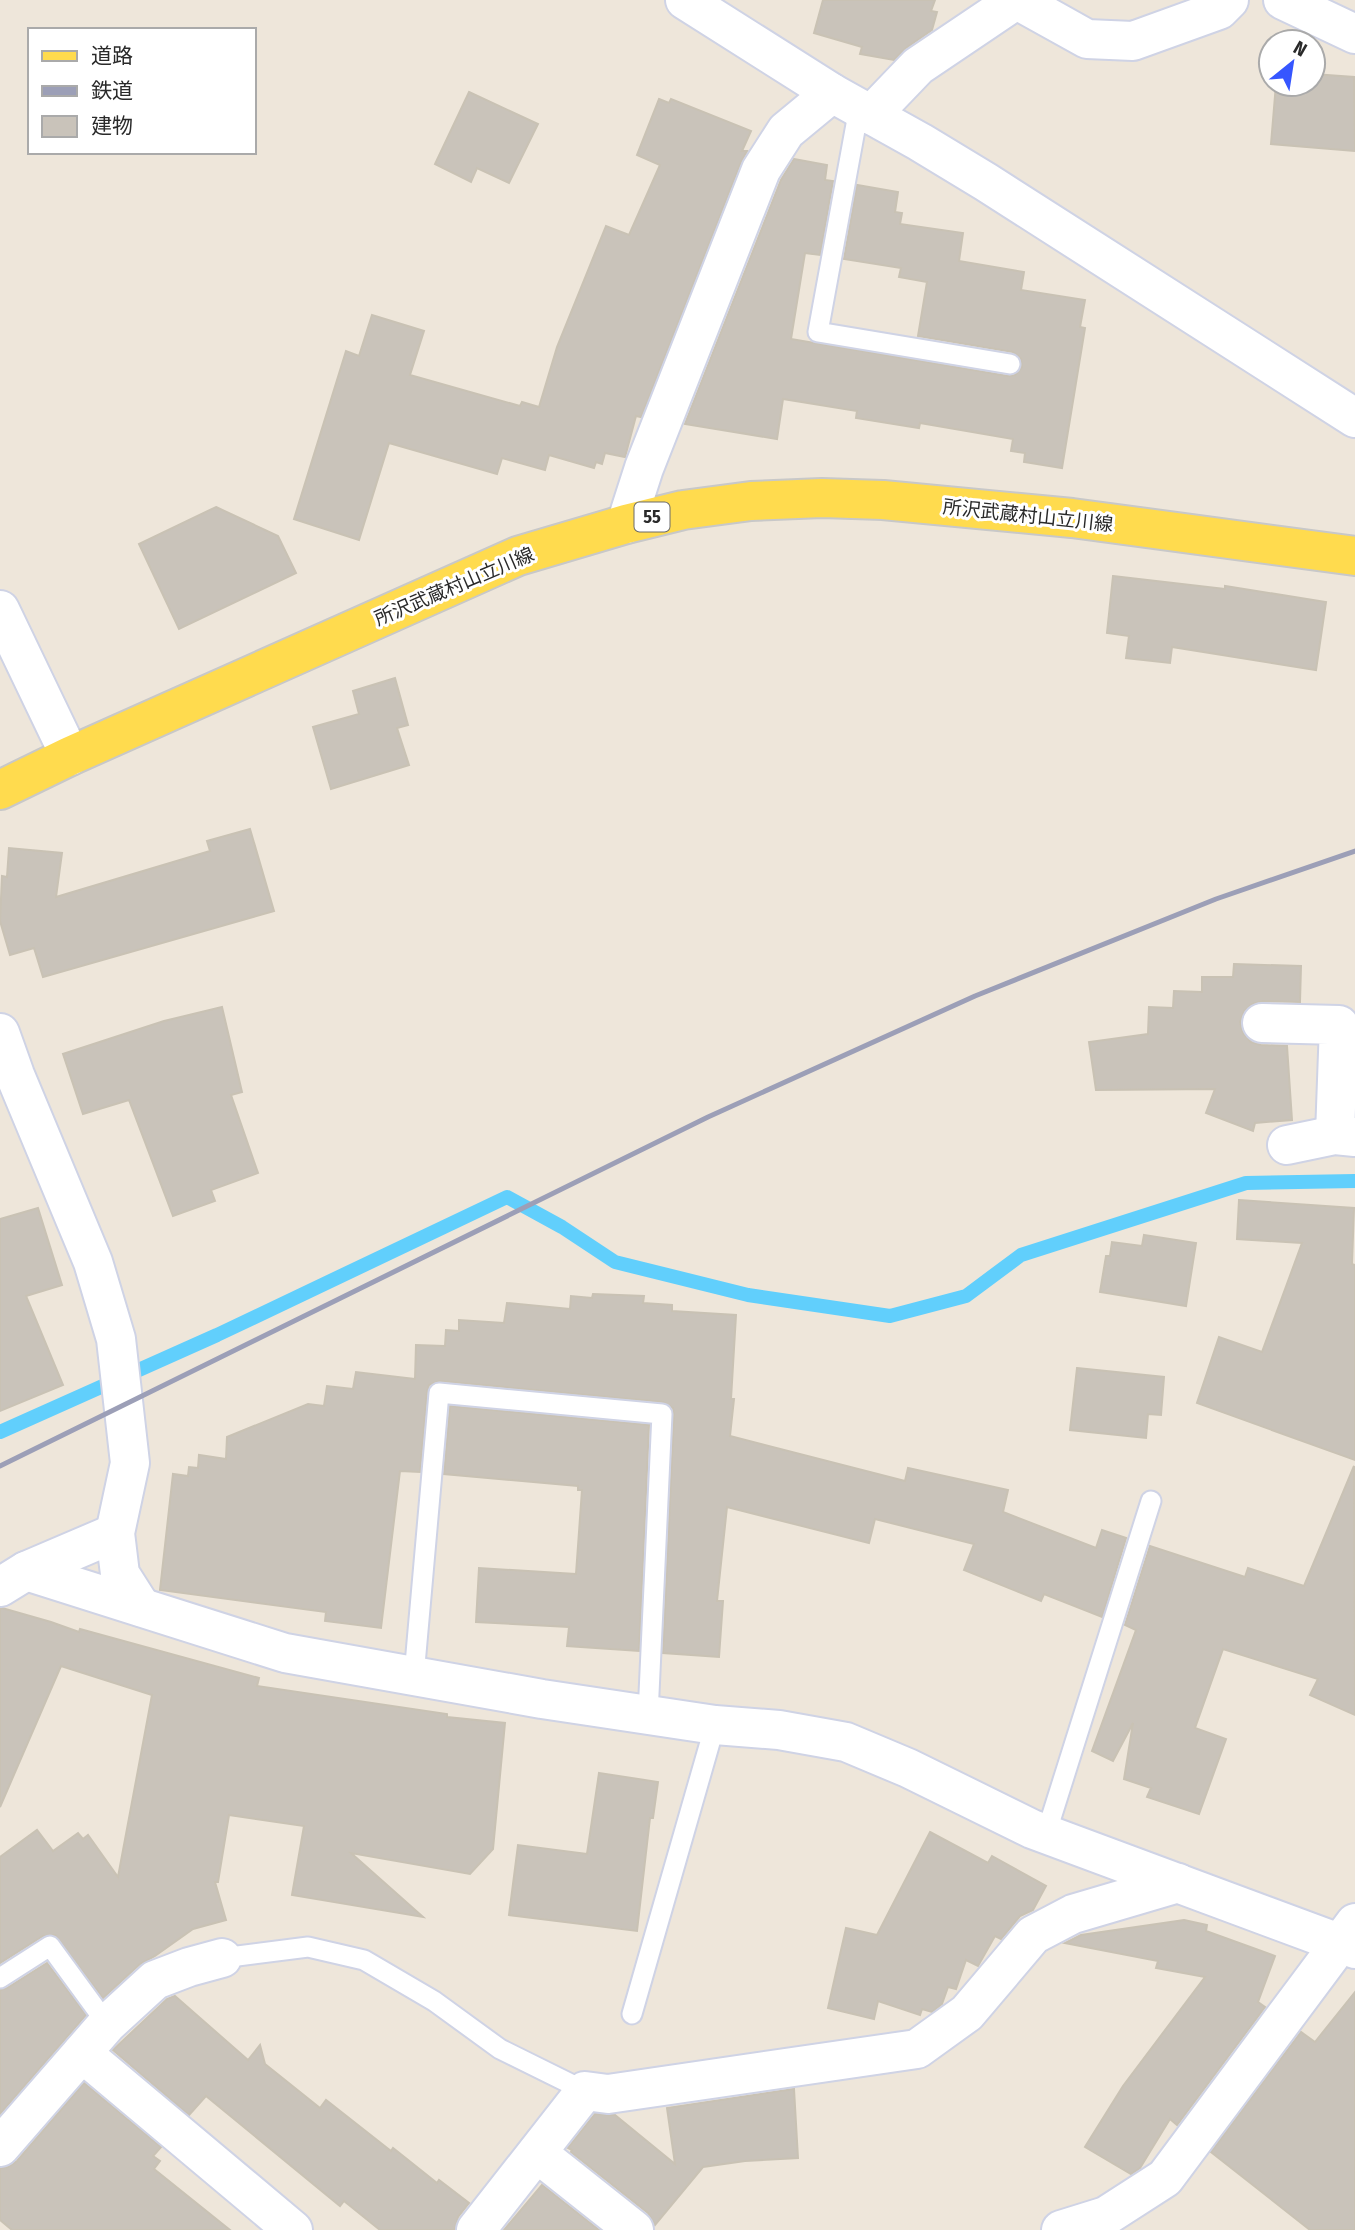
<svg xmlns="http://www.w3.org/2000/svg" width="1355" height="2230" font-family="'Fira Sans Condensed','Noto Sans JP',sans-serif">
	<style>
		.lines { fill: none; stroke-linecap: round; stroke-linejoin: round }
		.stream { stroke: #61cffc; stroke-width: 14 }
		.building { fill: #c9c3ba; stroke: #c9c2b4; stroke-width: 2 }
		.service-casing { stroke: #cfd3e5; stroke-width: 23 }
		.minor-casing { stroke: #cfd3e5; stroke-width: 42 }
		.tertiary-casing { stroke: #cfd3e5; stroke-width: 42 }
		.primary-casing { stroke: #c8c8c8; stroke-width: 42 }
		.service { stroke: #fff; stroke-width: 19 }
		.minor { stroke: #fff; stroke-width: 38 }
		.tertiary { stroke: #fff; stroke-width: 38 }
		.primary { stroke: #ffdb4e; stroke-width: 38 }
		.rail { stroke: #9c9fb7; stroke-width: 5 }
		.labels { text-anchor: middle; stroke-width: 6; stroke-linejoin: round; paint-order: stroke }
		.shield { fill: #fff; stroke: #6a6a6a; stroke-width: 2 }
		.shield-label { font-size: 18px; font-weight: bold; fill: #2a2a2a }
		.street-label { font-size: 19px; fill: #2a2a2a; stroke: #fff }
	</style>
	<rect width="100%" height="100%" fill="#eee6da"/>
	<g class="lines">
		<polyline class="stream" points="0,1432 217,1335 507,1197 562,1227 615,1262 748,1295 890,1316 966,1296 1021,1255 1246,1183 1355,1181"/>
	</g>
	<g class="building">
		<polygon points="823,0 935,0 931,11 937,12 932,30 906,48 894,60 860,54 862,47 814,33"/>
		<polygon points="1313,74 1354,77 1355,151 1271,144 1276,84 1313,84"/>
		<polygon points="469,92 538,124 509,183 477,168 471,182 435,164"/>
		<polygon points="659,99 669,103 671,99 751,131 742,151 747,151 741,162 641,417 636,416 625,457 605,453 602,464 596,462 594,468 549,455 545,470 502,458 497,474 389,443 359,540 294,519 346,351 359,356 372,315 424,331 410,375 520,406 522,402 539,407 557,347 606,226 629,235 660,165 637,155"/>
		<polygon points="794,159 827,165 825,180 833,181 820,255 805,253 791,339 1008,376 1015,375 1022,367 1021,359 1013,352 918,336 927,282 899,277 901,268 844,259 857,185 898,192 895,212 902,213 900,224 963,233 959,261 1024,272 1021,290 1085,300 1080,327 1085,328 1062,468 1024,462 1025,453 1011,451 1013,439 920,423 919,428 856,418 857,411 783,399 777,439 685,424 781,180"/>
		<polygon points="216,507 278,536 296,573 179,629 139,544"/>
		<polygon points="1113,576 1225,589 1225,586 1326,602 1316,670 1172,647 1170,663 1126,658 1129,636 1107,633"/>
		<polygon points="395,678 408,725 397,728 409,765 331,789 313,727 359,714 353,691"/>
		<polygon points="250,829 274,911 43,977 34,948 10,955 0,921 2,876 7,877 9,848 62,853 56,897 210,851 207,841"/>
		<polygon points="1234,964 1301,966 1300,1002 1263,1001 1252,1004 1244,1011 1240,1022 1243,1033 1251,1042 1261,1045 1287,1046 1292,1120 1255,1123 1253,1131 1206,1113 1215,1089 1096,1090 1089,1042 1148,1034 1149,1007 1173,1008 1174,991 1202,992 1202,977 1233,977"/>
		<polygon points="222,1007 242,1092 231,1095 258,1173 211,1190 215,1201 173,1216 129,1100 83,1114 63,1054 164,1021"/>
		<polygon points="1239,1200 1354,1208 1352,1264 1355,1265 1355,1460 1197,1403 1219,1337 1262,1352 1302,1243 1237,1239"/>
		<polygon points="38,1208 62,1285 26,1296 63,1385 0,1411 0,1219"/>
		<polygon points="1144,1235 1196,1243 1186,1306 1100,1292 1106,1256 1110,1256 1112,1242 1142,1246"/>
		<polygon points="593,1294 644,1296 643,1303 672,1305 672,1311 736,1315 731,1399 734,1399 730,1436 905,1481 908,1468 1008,1490 1003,1512 1096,1548 1102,1530 1126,1538 1102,1617 1044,1594 1041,1601 964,1570 974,1544 875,1519 869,1543 727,1507 717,1601 723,1601 719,1657 663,1653 674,1415 673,1408 663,1402 440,1381 429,1385 427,1392 420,1472 400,1471 381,1628 325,1621 326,1612 160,1590 173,1474 188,1476 189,1467 198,1468 199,1455 226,1459 227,1437 308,1404 324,1406 327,1386 353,1389 356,1372 415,1379 416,1345 445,1346 446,1330 459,1331 459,1320 504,1323 507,1303 570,1309 571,1296 592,1298"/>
		<polygon points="1077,1368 1164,1377 1161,1415 1148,1414 1146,1438 1070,1430"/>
		<polygon points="450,1406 649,1425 639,1651 567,1646 569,1627 476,1622 479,1568 576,1574 582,1490 578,1490 578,1486 444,1474"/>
		<polygon points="1354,1466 1355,1715 1310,1695 1318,1679 1223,1649 1195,1728 1226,1739 1199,1814 1147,1797 1151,1788 1124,1779 1133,1723 1113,1761 1092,1751 1136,1630 1125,1625 1150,1546 1245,1577 1248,1568 1304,1586"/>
		<polygon points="2,1608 51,1622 79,1632 80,1629 259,1678 257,1686 447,1714 447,1717 505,1723 493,1849 470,1874 351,1853 423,1917 292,1895 304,1826 229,1815 218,1882 215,1882 226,1920 193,1929 155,1956 140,1964 103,1998 55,1935 43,1936 0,1963 0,1857 37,1830 53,1851 78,1833 83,1839 88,1835 118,1877 152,1695 61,1666 0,1807 0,1609"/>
		<polygon points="599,1773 658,1782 653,1818 650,1818 637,1931 509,1915 518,1845 587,1854"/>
		<polygon points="930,1832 988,1863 992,1856 1046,1886 1033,1910 1020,1916 1001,1939 995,1936 978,1966 966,1960 956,1989 948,1987 942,2004 932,2012 922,2009 920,2015 878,2001 874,2019 828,2008 846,1928 877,1935"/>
		<polygon points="1184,1920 1207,1925 1206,1931 1275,1956 1258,2002 1265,2007 1177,2125 1170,2119 1140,2168 1131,2174 1085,2147 1123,2086 1205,1977 1156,1968 1158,1961 1065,1943 1081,1935"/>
		<polygon points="47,1963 86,2015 0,2114 0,1990 7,1988"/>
		<polygon points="1355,1992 1355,2230 1310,2230 1211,2152 1301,2032 1315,2042"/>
		<polygon points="175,1996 248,2060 260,2045 265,2064 320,2108 326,2100 391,2151 393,2148 437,2183 439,2180 469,2203 458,2217 455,2230 380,2230 344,2201 340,2206 206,2096 189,2115 113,2050 167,1999"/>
		<polygon points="84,2083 161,2147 153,2156 160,2161 154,2169 230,2230 12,2230 0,2220 0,2168 8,2167 17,2161"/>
		<polygon points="794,2089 798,2158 745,2161 703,2167 655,2225 648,2213 571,2152 572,2150 568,2148 595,2114 615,2115 675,2164 667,2108"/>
		<polygon points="542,2185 599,2230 504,2230"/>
	</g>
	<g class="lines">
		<g class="service-casing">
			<g id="service">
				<polyline points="859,108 818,332 1010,364"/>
				<polyline points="414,1676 439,1393 662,1414 648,1715"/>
				<polyline points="1046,1834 1151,1501"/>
				<polyline points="222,1958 308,1947 364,1960 434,2001 500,2049 585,2091"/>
				<polyline points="0,1978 50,1946 107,2024"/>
				<polyline points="632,2014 715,1725"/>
			</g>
		</g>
		<g class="minor-casing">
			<g id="minor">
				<polyline points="1017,0 1087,39 1133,41 1219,10 1229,0"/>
				<polyline points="1283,0 1355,34"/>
				<polyline points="871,115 918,66 1016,0"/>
				<polyline points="626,524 644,468 761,170 786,131 832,93"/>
				<polyline points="0,610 70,756"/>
				<polyline points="1262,1023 1339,1025 1335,1135"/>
				<polyline points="0,1033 15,1075 93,1262 116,1339 130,1463 115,1533 120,1574 141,1607"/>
				<polyline points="1287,1145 1335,1135 1355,1137"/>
				<polyline points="26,1571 285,1653 542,1699 715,1725 779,1730 846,1742 908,1768 1032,1829 1355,1949"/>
				<polyline points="0,1587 26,1571 115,1533"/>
				<polyline points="82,2053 293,2230"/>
				<polyline points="0,2147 107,2024 155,1980 189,1967 222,1958"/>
				<polyline points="537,2153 634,2230"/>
				<polyline points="476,2230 585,2091 608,2094 917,2049 967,2013 1033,1935 1073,1914 1178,1883"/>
				<polyline points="1061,2230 1106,2216 1165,2178 1355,1923"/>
			</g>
		</g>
		<g class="tertiary-casing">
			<polyline id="tertiary" points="685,0 832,93 920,142 986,182 1355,418"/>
		</g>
		<g class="primary-casing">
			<polyline id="primary" points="0,790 70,756 518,556 626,524 683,510 751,501 822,498 883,500 1072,518 1355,556"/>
		</g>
		<use href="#service" class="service"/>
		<use href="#minor" class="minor"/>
		<use href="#tertiary" class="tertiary"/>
		<use href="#primary" class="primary"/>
		<polyline class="rail" points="0,1466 708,1117 975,996 1216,899 1355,851"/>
	</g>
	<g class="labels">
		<rect class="shield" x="634.5" y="502.5" width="35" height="29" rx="5"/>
		<g class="shield-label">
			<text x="652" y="523">55</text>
		</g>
		<g class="street-label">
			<text transform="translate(1028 515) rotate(6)" y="7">所沢武蔵村山立川線</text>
			<text transform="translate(454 586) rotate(-23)" y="7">所沢武蔵村山立川線</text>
		</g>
	</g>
	<rect x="28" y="28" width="228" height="126" fill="#ffffff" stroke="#aaaaaa" stroke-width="2"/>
	<rect x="42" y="51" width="35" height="10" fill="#ffdb4e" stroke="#aaaaaa" stroke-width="2"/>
	<text x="91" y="63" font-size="21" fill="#2a2a2a">道路</text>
	<rect x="42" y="86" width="35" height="10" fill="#9c9fb7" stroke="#aaaaaa" stroke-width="2"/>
	<text x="91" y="98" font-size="21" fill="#2a2a2a">鉄道</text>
	<rect x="42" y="116" width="35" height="21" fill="#c9c3ba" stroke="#aaaaaa" stroke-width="2"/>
	<text x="91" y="133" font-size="21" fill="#2a2a2a">建物</text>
	<g transform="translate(1292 63) rotate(30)"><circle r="33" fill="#ffffff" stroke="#aaaaaa" stroke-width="2"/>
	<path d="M0-5L12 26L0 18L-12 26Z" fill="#3656ff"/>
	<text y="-10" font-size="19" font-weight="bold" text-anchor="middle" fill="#2a2a2a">N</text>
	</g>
</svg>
